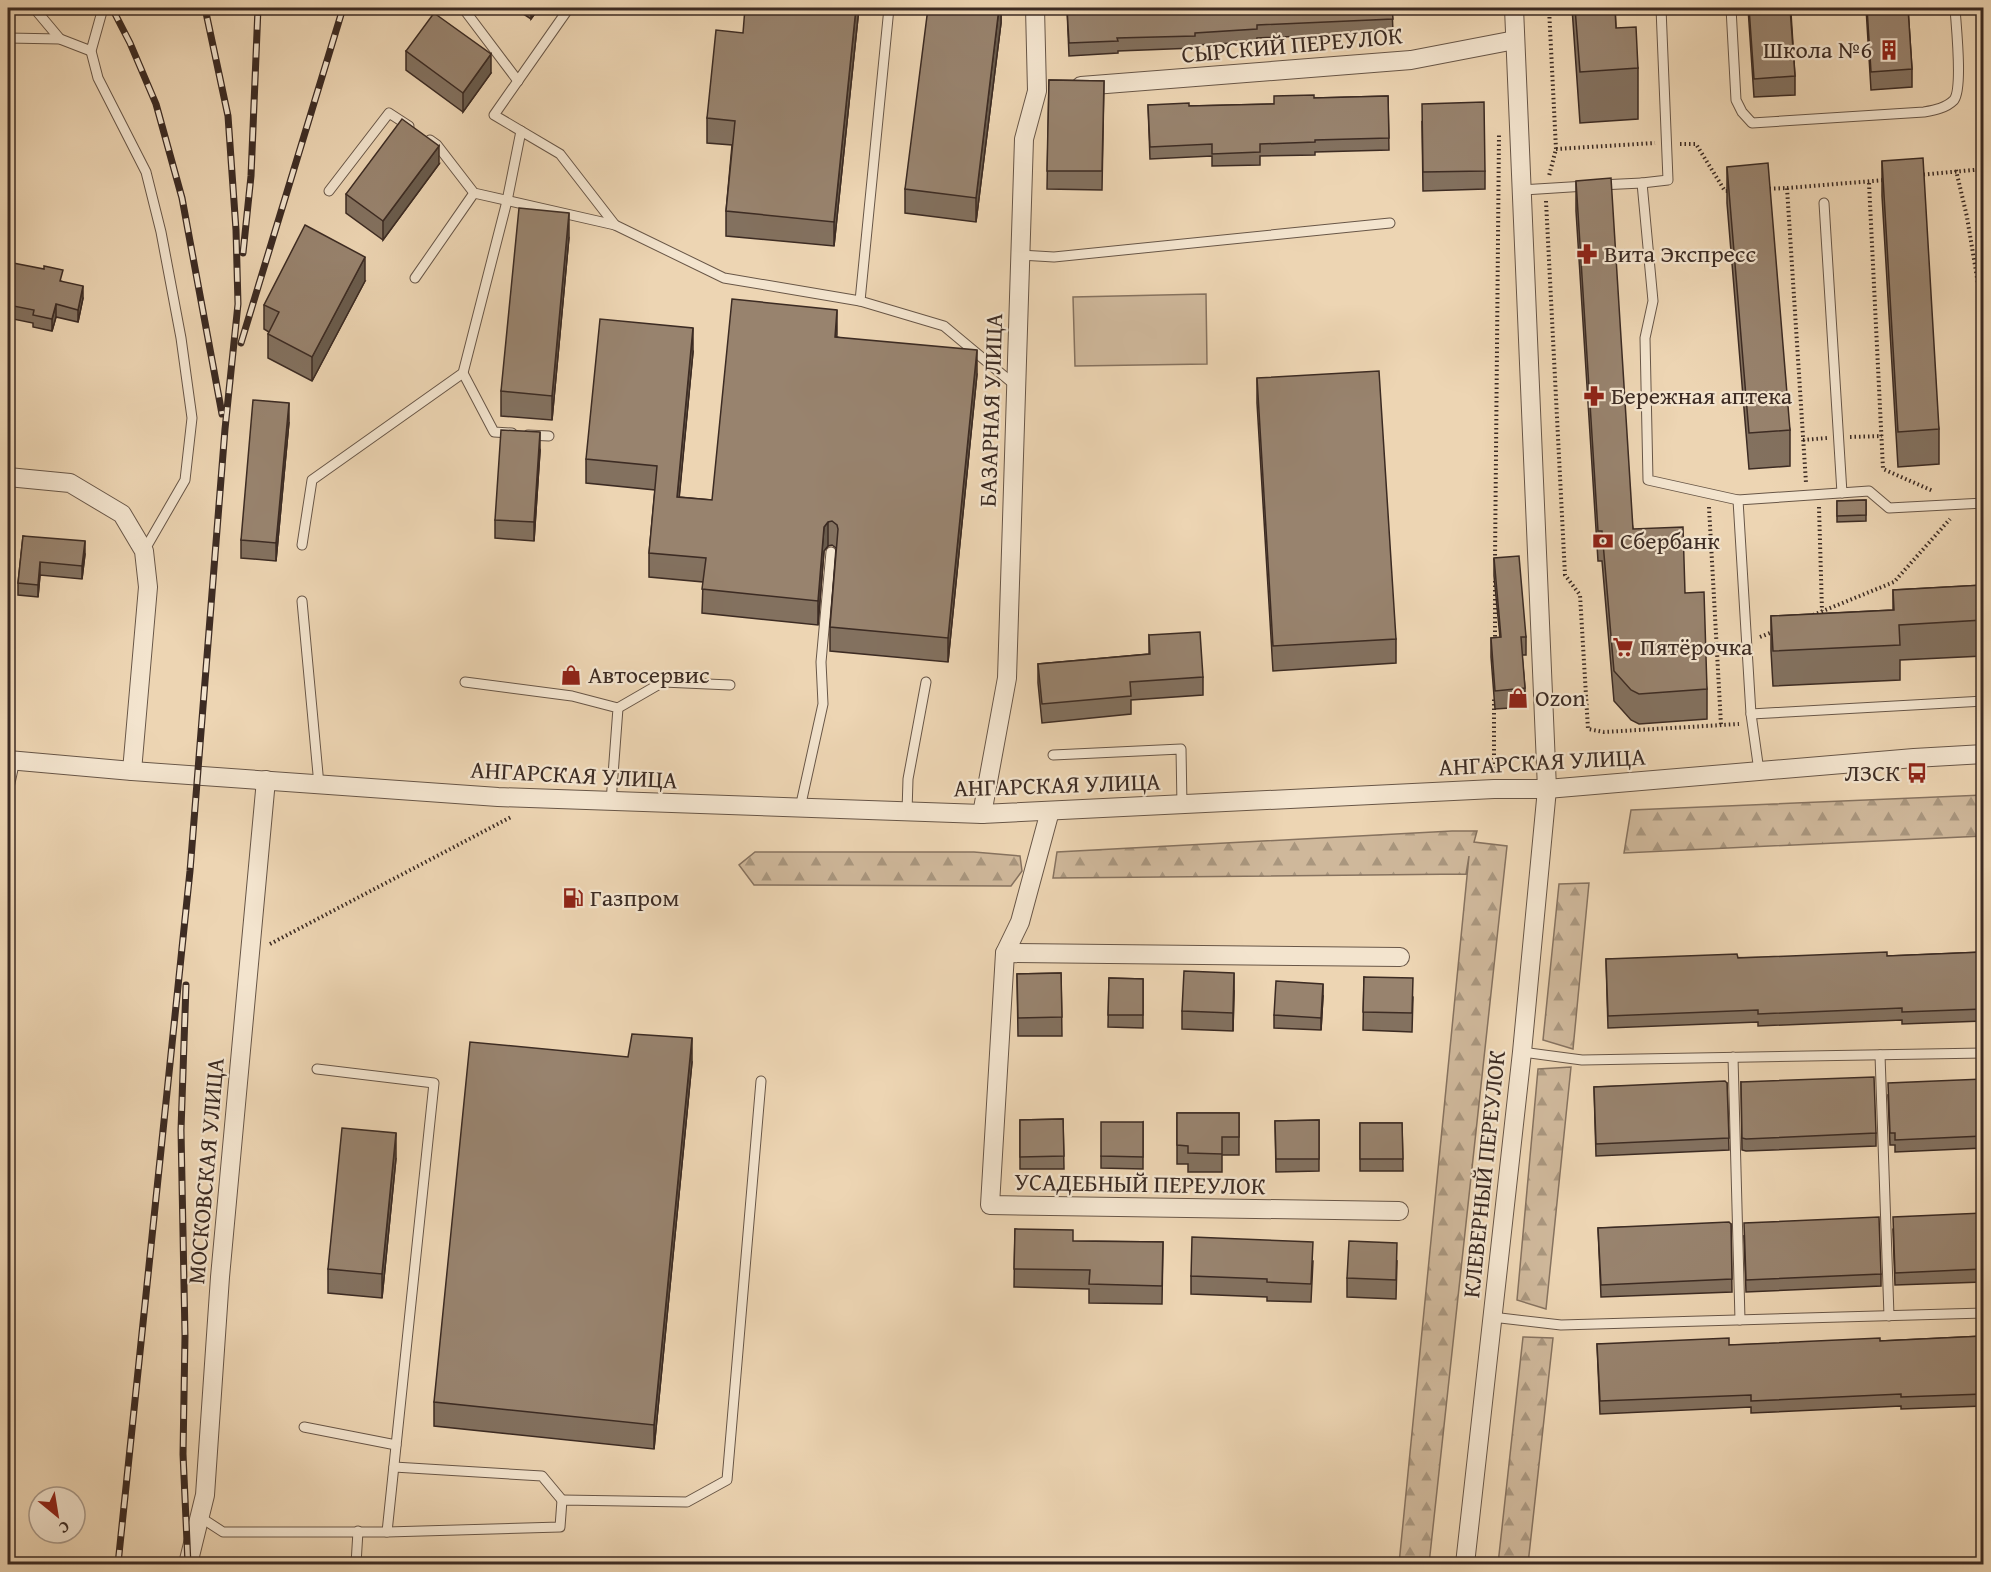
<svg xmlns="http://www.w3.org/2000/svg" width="1991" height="1572" font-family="'Gentium Book Plus',serif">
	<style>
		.forest { fill: url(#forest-firs); stroke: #86725f; stroke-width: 1.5 }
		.pitch { fill: #cfb89b; stroke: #86725f; stroke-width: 1.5 }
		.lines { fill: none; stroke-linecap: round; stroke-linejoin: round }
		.lane-casing { stroke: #685647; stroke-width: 11 }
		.street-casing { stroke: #685647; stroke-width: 20 }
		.path { stroke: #3c2b23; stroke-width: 4; stroke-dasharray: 1.5 3; stroke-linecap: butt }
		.lane { stroke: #f3e4ce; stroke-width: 9 }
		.street { stroke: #f3e4ce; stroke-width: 18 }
		.rail-casing { stroke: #3c2b23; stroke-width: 7 }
		.rail { stroke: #f3e4ce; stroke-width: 4.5; stroke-dasharray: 14; stroke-linecap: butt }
		.wall { fill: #83715f; stroke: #3c2b23; stroke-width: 1.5 }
		.shaded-wall { fill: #6a5c4d; stroke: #3c2b23; stroke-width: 1.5 }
		.building { fill: #98836e; stroke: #3c2b23; stroke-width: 1.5 }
		.labels { text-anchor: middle; stroke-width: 4.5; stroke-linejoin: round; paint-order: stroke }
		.street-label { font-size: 24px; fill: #3c2b23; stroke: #f3e4ce }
		.poi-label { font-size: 24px; fill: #3c2b23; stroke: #f3e4ce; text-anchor: start }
	</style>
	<defs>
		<pattern id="forest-firs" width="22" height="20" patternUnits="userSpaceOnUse" patternTransform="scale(1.5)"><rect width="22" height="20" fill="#cfb89b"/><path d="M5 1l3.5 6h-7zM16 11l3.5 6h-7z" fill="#a9967e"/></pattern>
	</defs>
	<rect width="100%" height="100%" fill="#edd5b3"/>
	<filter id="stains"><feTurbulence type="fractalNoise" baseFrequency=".00333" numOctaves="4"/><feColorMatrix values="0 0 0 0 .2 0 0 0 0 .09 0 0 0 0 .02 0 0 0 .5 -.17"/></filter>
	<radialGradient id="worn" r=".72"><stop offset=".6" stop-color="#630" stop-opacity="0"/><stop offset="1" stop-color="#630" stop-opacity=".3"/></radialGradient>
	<g class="forest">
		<polygon points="1983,795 1983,836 1624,853 1631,810"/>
		<polygon points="1452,831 1477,831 1474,842 1507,846 1429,1564 1399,1564 1469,856 1466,874 1053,878 1057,852"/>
		<polygon points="755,852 974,852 1020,856 1022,871 1011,886 754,885 739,865"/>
		<polygon points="1589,883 1573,1049 1543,1040 1559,884"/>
		<polygon points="1571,1067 1546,1309 1517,1300 1538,1069"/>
		<polygon points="1523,1337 1553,1338 1528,1564 1498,1564"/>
	</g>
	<polygon class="pitch" points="1206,294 1207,364 1075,366 1073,297"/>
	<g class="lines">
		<g class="lane-casing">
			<g id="lane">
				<polyline points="34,8 60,39"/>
				<polyline points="103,8 91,51 98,78 146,172 161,232 181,338 192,418 185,480 144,551"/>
				<polyline points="569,8 494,115 560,154 615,225 724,278 860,301 944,326 1016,386"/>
				<polyline points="1661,8 1668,180 1642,183 1653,301 1645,338 1648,480 1738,500"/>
				<path d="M1731,8L1736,100L1742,112L1752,123L1924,112C1935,110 1946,108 1954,100C1963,88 1956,25 1955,8"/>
				<polyline points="466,12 518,81"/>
				<polyline points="8,38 60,39 91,51"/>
				<polyline points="430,140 437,145 474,193 615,225"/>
				<polyline points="1600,185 1642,183"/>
				<polyline points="1522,190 1586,186"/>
				<polyline points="329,191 389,113 409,126"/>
				<polyline points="1824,203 1842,493"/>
				<polyline points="1020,255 1054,257 1390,223"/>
				<polyline points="415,278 474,193"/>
				<polyline points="860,301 889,8"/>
				<polyline points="463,373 494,432 512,433"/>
				<polyline points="528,435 549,436"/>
				<polyline points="302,545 312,480 463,373 507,201 521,131"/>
				<polyline points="302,601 319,785"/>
				<polyline points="465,682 572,696 618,708 611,802"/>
				<polyline points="618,708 663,682 730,685"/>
				<polyline points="1751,714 1984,701"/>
				<polyline points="1053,755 1181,749 1182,805"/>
				<polyline points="1759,771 1751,714 1738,500 1869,491 1889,508 1984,503"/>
				<polyline points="8,792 15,760"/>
				<polyline points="800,808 823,704 821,662 831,552"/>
				<polyline points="907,812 908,779 926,682"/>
				<polyline points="1522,1052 1582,1060 1984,1053"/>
				<polyline points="1880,1055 1889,1316"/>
				<polyline points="1733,1057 1740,1320"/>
				<polyline points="1492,1317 1561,1325 1984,1313"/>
				<polyline points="304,1427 396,1445"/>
				<polyline points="394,1467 542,1476 562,1500"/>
				<polyline points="200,1517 223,1532 387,1532 434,1083 317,1069"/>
				<polyline points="387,1532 560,1527 562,1500 687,1502 727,1480 761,1081"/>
				<polyline points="356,1564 358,1531"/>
			</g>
		</g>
		<g class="street-casing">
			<g id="street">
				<polyline points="1081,86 1411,60 1515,40"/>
				<polyline points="8,477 70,483 122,514 144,551 148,587 132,771"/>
				<polyline points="8,760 132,771 498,797 982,814 1494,789 1547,789 1914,758 1984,754"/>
				<polyline points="1050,811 1020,922 1005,953 990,1205 1399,1211"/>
				<polyline points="982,814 1007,678 1024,139 1037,91 1035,8"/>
				<polyline points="1005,953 1400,957"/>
				<polyline points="188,1564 205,1495 220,1277 266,780"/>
				<polyline points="1465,1564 1522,1052 1547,789 1514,8"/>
			</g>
		</g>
		<g class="path">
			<polyline points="1549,8 1556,149 1549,176"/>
			<polyline points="1680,144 1696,144 1725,191 1731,191"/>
			<polyline points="1556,149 1655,143"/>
			<polyline points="1956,170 1967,217 1984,320"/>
			<polyline points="1919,175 1984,169"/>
			<polyline points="1869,183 1883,469 1933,491"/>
			<polyline points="1787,188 1885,180"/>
			<polyline points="1765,189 1787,188 1806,483"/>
			<polyline points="1546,201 1565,575 1580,595 1588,729 1604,732 1739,724"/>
			<polyline points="1850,437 1882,436"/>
			<polyline points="1803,440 1827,438"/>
			<polyline points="1709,507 1721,725"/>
			<polyline points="1819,507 1822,611"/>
			<polyline points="1495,560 1499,133"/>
			<polyline points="1813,615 1894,582 1950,519"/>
			<polyline points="1760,637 1775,631"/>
			<polyline points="1495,641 1495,580"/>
			<polyline points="1494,773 1494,697"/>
			<polyline points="270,944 511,817"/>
		</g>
		<use href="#lane" class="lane"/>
		<use href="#street" class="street"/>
		<g class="rail-casing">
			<g id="rail">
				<polyline points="112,8 130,43 156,104 182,198 222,414"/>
				<polyline points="243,253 251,176 258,8"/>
				<polyline points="241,343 343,8"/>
				<polyline points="186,985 181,1130 185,1336 183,1454 188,1564"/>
				<polyline points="118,1564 190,871 225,429 238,304 236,230 228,116 205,8"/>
			</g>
		</g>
		<use href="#rail" class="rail"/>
	</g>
	<g class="wall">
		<polygon points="514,8 539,8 531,19"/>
		<polygon points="859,8 834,246 726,236 726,211 732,145 707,143 707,118 743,33"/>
		<polygon points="1001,8 1001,23 976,222 905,213 905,189"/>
		<polygon points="1067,8 1392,8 1393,32 1257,38 1257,42 1195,45 1195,48 1118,51 1118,53 1069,56"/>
		<polygon points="1572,8 1615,8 1616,28 1638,68 1638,119 1580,123"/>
		<polygon points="1748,8 1908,8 1912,69 1912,87 1871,90 1866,8 1791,13 1795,76 1795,95 1754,97"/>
		<polygon points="406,51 491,73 463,112 406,70"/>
		<polygon points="1049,80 1104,81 1102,190 1047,189"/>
		<polygon points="1388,96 1389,150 1315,152 1315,155 1260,156 1260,165 1212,166 1212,156 1150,159 1148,105 1189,106 1274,104 1314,98"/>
		<polygon points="1422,122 1485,171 1485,189 1423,191"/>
		<polygon points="1882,161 1939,429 1939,464 1898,467 1882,196"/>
		<polygon points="439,164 383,240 346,213 346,194"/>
		<polygon points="1727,167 1790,430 1790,466 1749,469 1727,203"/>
		<polygon points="1576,181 1633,529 1685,593 1707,689 1707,719 1639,724 1631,720 1614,701 1602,561 1598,561 1576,211"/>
		<polygon points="569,237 552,420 501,416 501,391"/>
		<polygon points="8,262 63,282 83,298 78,322 56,317 52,331 33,327 33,323 8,318"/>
		<polygon points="365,281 312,381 268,358 268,334 269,332 264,329 264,305"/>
		<polygon points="837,337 977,374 948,662 830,651 830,627 836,548 832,545 828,546 824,551 818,625 702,613 703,582 649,577 649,553 655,490 586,483 586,459 693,352 679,497 712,500"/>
		<polygon points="1257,378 1396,639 1396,663 1273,671 1257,403"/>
		<polygon points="289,422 276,561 241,558 241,540"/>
		<polygon points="540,451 534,541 495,538 495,520"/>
		<polygon points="1866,500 1866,521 1837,522 1837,501"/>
		<polygon points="23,536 85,554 82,579 40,575 38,597 18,595 18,583"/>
		<polygon points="1494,558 1526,637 1526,655 1522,655 1525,688 1525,707 1495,709 1491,657 1491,638 1500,638 1494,576"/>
		<polygon points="1983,585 1983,656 1900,660 1900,680 1773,686 1771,651 1771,616 1893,610 1893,590"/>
		<polygon points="1149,635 1203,677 1203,695 1131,700 1131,714 1042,723 1038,683 1038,664 1149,654"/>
		<polygon points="1983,952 1983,1021 1902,1024 1902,1020 1758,1026 1758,1022 1608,1028 1606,959 1887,956"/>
		<polygon points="1061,973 1062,1036 1018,1036 1017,974"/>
		<polygon points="1364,977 1413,997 1412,1032 1363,1030"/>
		<polygon points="1109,978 1143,979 1143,1028 1108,1027"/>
		<polygon points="1234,991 1233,1031 1182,1029 1182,1011"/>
		<polygon points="1323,996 1321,1030 1274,1028 1274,1015"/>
		<polygon points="628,1057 692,1062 654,1449 434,1426 434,1402"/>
		<polygon points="1983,1079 1983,1148 1895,1152 1895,1145 1890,1145 1888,1095"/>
		<polygon points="1741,1082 1876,1133 1876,1146 1746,1151 1742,1150"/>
		<polygon points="1727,1083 1729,1150 1596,1156 1594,1087"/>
		<polygon points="1177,1113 1239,1113 1239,1155 1222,1155 1222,1172 1188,1172 1188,1164 1177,1164"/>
		<polygon points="1063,1119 1064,1169 1020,1169 1020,1120"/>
		<polygon points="1319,1120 1319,1171 1276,1172 1275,1121"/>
		<polygon points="1143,1122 1143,1169 1101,1168 1101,1156"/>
		<polygon points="1360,1123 1402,1123 1403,1171 1360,1171"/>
		<polygon points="396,1158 382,1298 328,1293 328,1269"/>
		<polygon points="1983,1213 1983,1282 1895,1285 1893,1229"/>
		<polygon points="1731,1224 1732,1292 1601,1297 1598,1228"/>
		<polygon points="1015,1229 1073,1241 1163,1242 1162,1304 1089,1303 1089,1289 1014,1287"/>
		<polygon points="1744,1236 1881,1274 1881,1286 1746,1292"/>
		<polygon points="1313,1261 1311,1302 1267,1301 1267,1297 1191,1294 1191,1276"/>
		<polygon points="1397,1261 1396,1299 1347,1297 1347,1278"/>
		<polygon points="1983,1336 1983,1406 1901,1409 1901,1406 1751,1413 1751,1407 1600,1414 1597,1344 1729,1345 1880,1341"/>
	</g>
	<g class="shaded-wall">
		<polygon points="531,8 539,8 531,19"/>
		<polygon points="856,8 859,8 834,246 834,222"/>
		<polygon points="999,8 1001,8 1001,23 976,222 976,198"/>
		<polygon points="491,54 491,73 463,112 463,93"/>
		<polygon points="439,146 439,164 383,240 383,221"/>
		<polygon points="569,213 569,237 552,420 552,396"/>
		<polygon points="365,257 365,281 312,381 312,357"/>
		<polygon points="83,286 83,298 78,322 78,310"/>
		<polygon points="56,304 56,317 52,331 52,319"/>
		<polygon points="837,310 837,334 835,361 835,337"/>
		<polygon points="693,328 693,352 677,521 677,497"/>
		<polygon points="977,350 977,374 948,662 948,638"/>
		<polygon points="14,375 14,387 8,425 8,413"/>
		<polygon points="289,403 289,422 276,561 276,543"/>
		<polygon points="540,432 540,451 534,541 534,522"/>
		<polygon points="828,522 828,546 824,551 818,625 818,601 824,527"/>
		<polygon points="85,541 85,554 82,579 82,566"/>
		<polygon points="40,562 40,575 38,597 38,585"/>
		<polygon points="1234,973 1234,991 1233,1031 1233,1013"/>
		<polygon points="1323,984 1323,996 1321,1030 1321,1018"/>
		<polygon points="692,1038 692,1062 654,1449 654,1425"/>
		<polygon points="396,1133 396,1158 382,1298 382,1274"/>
	</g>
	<g class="building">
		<polygon points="745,8 856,8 834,222 726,211 735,121 707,118 716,30 743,33"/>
		<polygon points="928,8 999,8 976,198 905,189"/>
		<polygon points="1067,8 1392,8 1393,19 1257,25 1257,29 1195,33 1195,36 1117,38 1118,41 1069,43"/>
		<polygon points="1575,8 1615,8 1616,28 1636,27 1638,68 1580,72"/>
		<polygon points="1749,8 1790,8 1795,76 1754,79"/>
		<polygon points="1867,8 1908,8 1912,69 1871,72"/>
		<polygon points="434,13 491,54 463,93 406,51"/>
		<polygon points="1049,80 1104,81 1102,171 1047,171"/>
		<polygon points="1314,95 1314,98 1388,96 1389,138 1315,140 1315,142 1260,144 1260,152 1212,154 1212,144 1150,147 1148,105 1189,103 1189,106 1274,104 1274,96"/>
		<polygon points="1484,102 1485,171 1423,172 1422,104"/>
		<polygon points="402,119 439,146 383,221 346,194"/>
		<polygon points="1923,158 1939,429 1898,432 1882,161"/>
		<polygon points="1768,163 1790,430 1749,433 1727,167"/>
		<polygon points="1611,178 1633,529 1683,527 1685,593 1704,592 1707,689 1639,694 1631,690 1614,671 1602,531 1598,531 1576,181"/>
		<polygon points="519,208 569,213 552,396 501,391"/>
		<polygon points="305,225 365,257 312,357 268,334 279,312 264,305"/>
		<polygon points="8,262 44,269 44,266 63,270 60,281 83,286 78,310 56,304 52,319 33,315 34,310 8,305"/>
		<polygon points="732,299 837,310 835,337 977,350 948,638 830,627 838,529 837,525 832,521 828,522 824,527 818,601 702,589 706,558 649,553 657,466 586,459 600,319 693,328 677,497 712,500"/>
		<polygon points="1379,371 1396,639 1273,646 1257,378"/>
		<polygon points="8,374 14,375 8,413"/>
		<polygon points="253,400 289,403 276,543 241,540"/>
		<polygon points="501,430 540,432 534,522 495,520"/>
		<polygon points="1866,500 1866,515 1837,516 1837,501"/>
		<polygon points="23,536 85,541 82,566 40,562 38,585 18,583"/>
		<polygon points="1519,556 1526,637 1521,637 1525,688 1495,691 1491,638 1501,637 1494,558"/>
		<polygon points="1983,585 1983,620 1899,625 1900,645 1773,651 1771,616 1894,610 1893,590"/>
		<polygon points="1200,632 1203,677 1130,682 1131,696 1042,704 1038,664 1150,654 1149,635"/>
		<polygon points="1887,952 1887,956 1983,952 1983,1009 1902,1012 1902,1008 1758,1014 1758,1010 1608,1016 1606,959 1737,954 1738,958"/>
		<polygon points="1184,971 1234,973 1233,1013 1182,1011"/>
		<polygon points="1061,973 1062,1017 1018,1018 1017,974"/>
		<polygon points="1364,977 1413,978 1412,1013 1363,1012"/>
		<polygon points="1109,978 1143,979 1143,1015 1108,1015"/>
		<polygon points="1276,981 1323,984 1321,1018 1274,1015"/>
		<polygon points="632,1034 692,1038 654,1425 434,1402 470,1042 628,1057"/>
		<polygon points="1874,1077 1876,1133 1746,1139 1742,1138 1741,1082"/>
		<polygon points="1983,1079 1983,1136 1895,1140 1895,1133 1890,1133 1888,1083"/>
		<polygon points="1725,1081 1727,1083 1729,1138 1596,1144 1594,1087"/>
		<polygon points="1177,1113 1239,1113 1239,1137 1222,1137 1222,1154 1188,1153 1188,1146 1177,1145"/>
		<polygon points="1063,1119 1064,1156 1020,1157 1020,1120"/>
		<polygon points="1319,1120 1319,1159 1276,1159 1275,1121"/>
		<polygon points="1101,1122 1143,1122 1143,1157 1101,1156"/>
		<polygon points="1360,1123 1402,1123 1403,1159 1360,1159"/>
		<polygon points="342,1128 396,1133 382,1274 328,1269"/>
		<polygon points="1983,1213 1983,1269 1895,1273 1893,1217"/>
		<polygon points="1879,1217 1881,1274 1746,1280 1744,1223"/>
		<polygon points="1729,1222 1731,1224 1732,1279 1601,1285 1598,1228"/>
		<polygon points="1015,1229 1073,1230 1073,1241 1163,1242 1162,1286 1089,1284 1090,1270 1014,1269"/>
		<polygon points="1192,1237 1313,1242 1311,1284 1267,1282 1267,1279 1191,1276"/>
		<polygon points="1349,1241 1397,1243 1396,1280 1347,1278"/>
		<polygon points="1983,1336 1983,1394 1901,1397 1901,1394 1751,1401 1751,1395 1600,1401 1597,1344 1729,1338 1729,1345 1880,1338 1880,1341"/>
	</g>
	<defs>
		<g id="building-bare" transform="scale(1.62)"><path d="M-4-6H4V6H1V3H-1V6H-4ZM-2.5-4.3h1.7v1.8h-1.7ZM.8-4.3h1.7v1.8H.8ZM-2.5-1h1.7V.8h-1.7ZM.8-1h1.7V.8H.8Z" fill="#8f2418" stroke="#f3e4ce" stroke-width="2.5" paint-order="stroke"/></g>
		<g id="pharmacy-bare" transform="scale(1.62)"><path d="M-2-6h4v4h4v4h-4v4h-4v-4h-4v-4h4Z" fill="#8f2418" stroke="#f3e4ce" stroke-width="2.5" paint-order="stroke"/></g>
		<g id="bank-bare" transform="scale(1.62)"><path d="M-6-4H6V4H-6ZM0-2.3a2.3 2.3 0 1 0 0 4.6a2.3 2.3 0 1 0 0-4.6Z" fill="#8f2418" stroke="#f3e4ce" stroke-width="2.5" paint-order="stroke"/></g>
		<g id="supermarket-bare" transform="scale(1.62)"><path d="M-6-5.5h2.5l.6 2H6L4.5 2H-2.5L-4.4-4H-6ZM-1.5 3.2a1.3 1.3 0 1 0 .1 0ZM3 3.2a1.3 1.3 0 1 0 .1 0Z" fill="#8f2418" stroke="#f3e4ce" stroke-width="2.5" paint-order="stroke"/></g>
		<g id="shop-bare" transform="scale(1.62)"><path d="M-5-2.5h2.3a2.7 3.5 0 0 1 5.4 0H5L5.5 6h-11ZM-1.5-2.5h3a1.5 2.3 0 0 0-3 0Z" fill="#8f2418" stroke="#f3e4ce" stroke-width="2.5" paint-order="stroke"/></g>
		<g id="bus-bare" transform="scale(1.62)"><path d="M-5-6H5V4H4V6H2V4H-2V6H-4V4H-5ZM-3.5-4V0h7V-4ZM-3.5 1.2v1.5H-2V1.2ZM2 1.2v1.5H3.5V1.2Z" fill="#8f2418" stroke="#f3e4ce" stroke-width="2.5" paint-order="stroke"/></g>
		<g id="fuel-bare" transform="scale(1.62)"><path d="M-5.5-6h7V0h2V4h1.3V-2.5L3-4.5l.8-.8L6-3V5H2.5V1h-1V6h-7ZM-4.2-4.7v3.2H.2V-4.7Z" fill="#8f2418" stroke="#f3e4ce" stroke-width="2.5" paint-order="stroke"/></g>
	</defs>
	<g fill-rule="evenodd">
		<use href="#building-bare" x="1889" y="50"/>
		<use href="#pharmacy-bare" x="1587" y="254"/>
		<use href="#pharmacy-bare" x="1594" y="396"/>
		<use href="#bank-bare" x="1603" y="541"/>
		<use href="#supermarket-bare" x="1623" y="647"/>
		<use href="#shop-bare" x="571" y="675"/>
		<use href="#shop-bare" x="1518" y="698"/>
		<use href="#bus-bare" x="1917" y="773"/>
		<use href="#fuel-bare" x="573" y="898"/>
	</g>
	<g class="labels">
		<g class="street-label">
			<text transform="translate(1292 45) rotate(-5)" y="8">СЫРСКИЙ ПЕРЕУЛОК</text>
			<text transform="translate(991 410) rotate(-88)" y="8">БАЗАРНАЯ УЛИЦА</text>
			<text transform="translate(1542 762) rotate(-3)" y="8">АНГАРСКАЯ УЛИЦА</text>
			<text transform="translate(574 775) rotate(3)" y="8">АНГАРСКАЯ УЛИЦА</text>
			<text transform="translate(1057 785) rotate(-2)" y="8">АНГАРСКАЯ УЛИЦА</text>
			<text transform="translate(206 1171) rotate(-85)" y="8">МОСКОВСКАЯ УЛИЦА</text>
			<text transform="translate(1484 1174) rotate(-84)" y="8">КЛЕВЕРНЫЙ ПЕРЕУЛОК</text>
			<text transform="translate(1140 1184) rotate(1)" y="8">УСАДЕБНЫЙ ПЕРЕУЛОК</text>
		</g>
		<g class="poi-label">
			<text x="1872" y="58" text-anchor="end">Школа №6</text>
			<text x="1604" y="262">Вита Экспресс</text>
			<text x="1611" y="404">Бережная аптека</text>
			<text x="1620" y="549">Сбербанк</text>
			<text x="1640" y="655">Пятёрочка</text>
			<text x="588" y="683">Автосервис</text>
			<text x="1535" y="706">Ozon</text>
			<text x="1900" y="781" text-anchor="end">ЛЗСК</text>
			<text x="590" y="906">Газпром</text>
		</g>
	</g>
	<rect width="1991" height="1572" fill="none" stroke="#edd5b3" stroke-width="30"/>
	<rect x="9" y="9" width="1973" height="1554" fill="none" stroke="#3c2b23" stroke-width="3"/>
	<rect x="15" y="15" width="1961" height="1542" fill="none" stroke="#3c2b23" stroke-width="1.5"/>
	<g transform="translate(57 1515) rotate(150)"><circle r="28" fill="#f3e4ce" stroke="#aa9a8a" stroke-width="1.5"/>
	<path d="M0-4.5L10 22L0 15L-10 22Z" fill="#8f2418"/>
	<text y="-9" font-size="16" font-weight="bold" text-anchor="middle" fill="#3c2b23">С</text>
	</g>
	<rect width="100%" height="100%" filter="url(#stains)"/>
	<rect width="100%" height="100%" fill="url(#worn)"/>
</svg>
